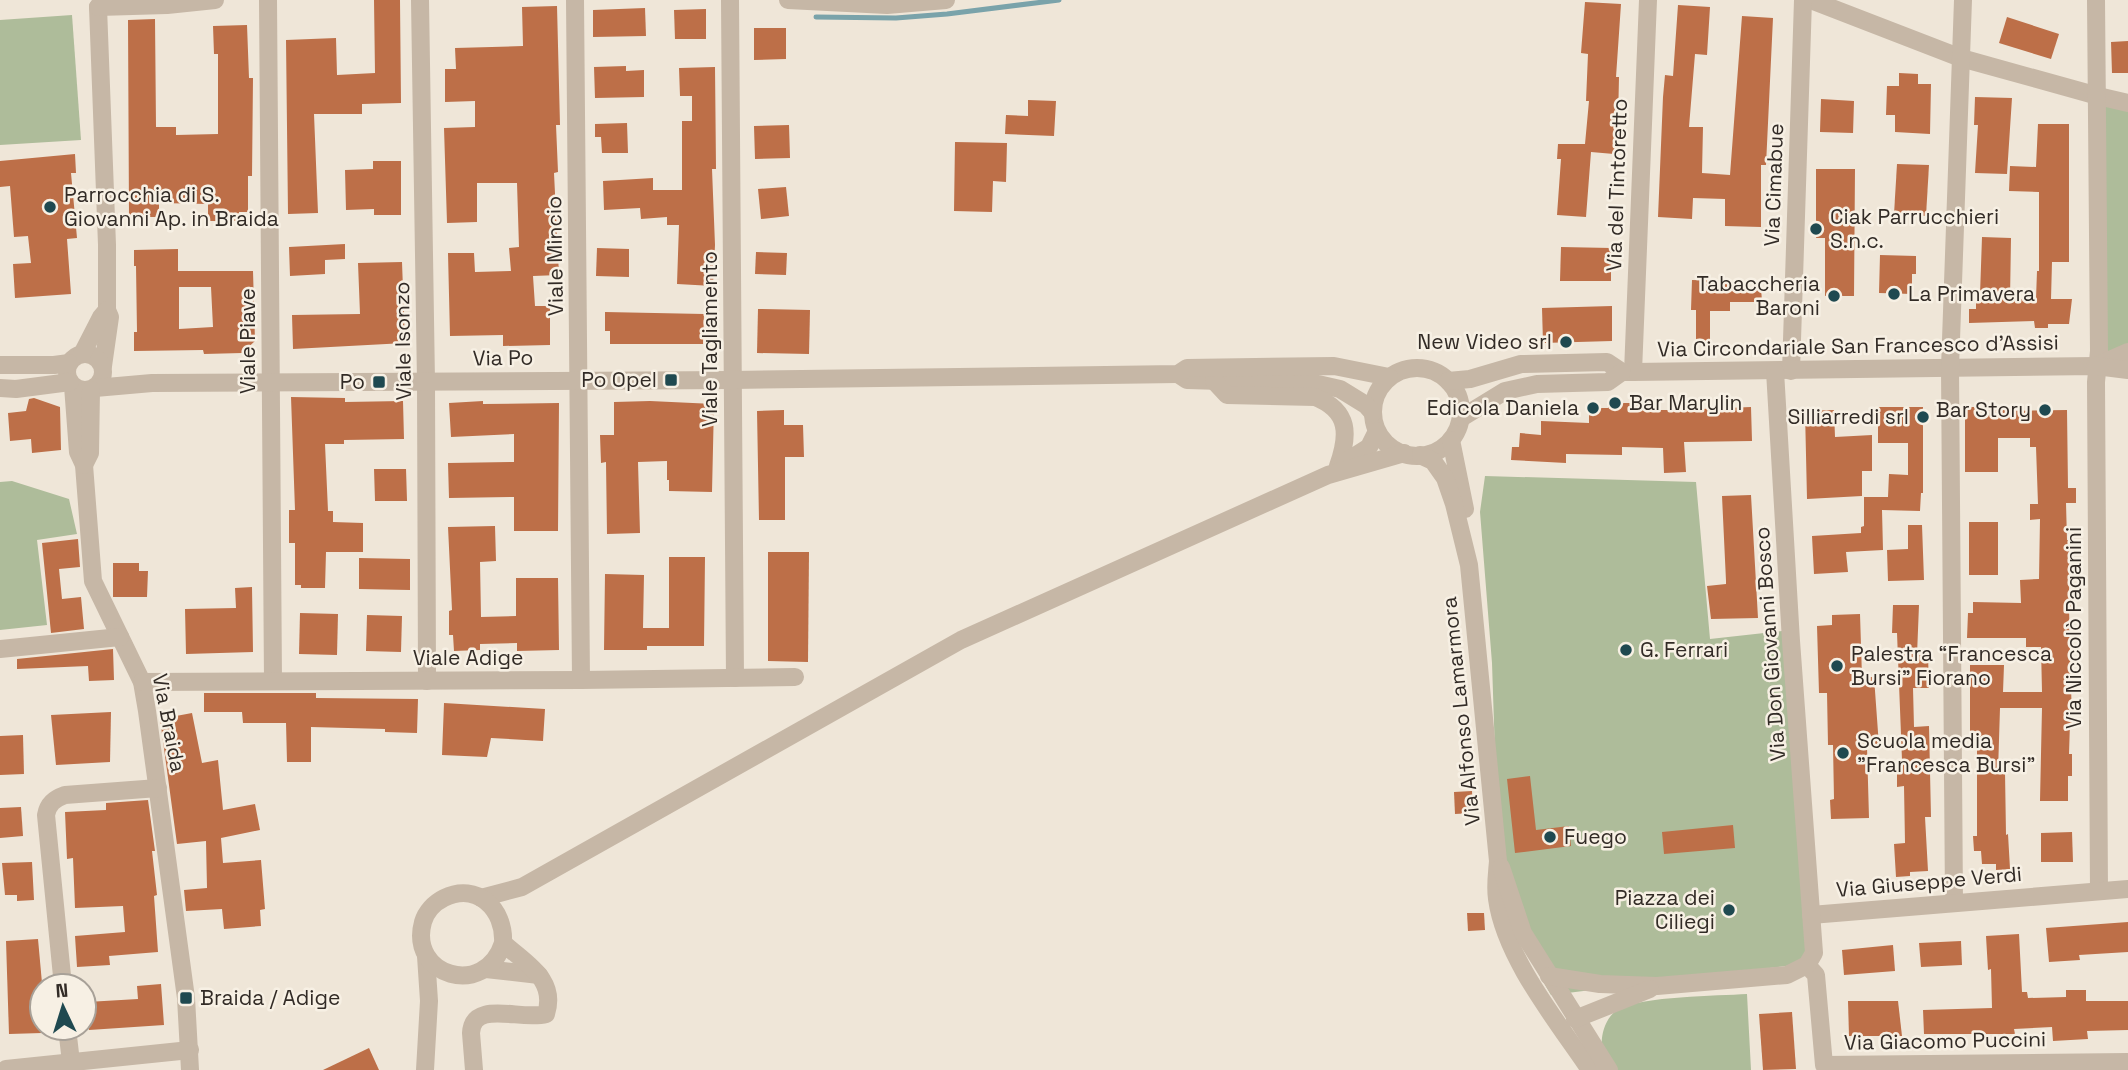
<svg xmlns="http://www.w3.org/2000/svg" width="2128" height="1070" font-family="'Space Grotesk',sans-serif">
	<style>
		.green { fill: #aebc9a }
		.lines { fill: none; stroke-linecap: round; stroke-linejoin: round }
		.stream { stroke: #7aa3aa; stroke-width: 5 }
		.building { fill: #bd6f48; fill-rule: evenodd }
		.minor { stroke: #c6b7a6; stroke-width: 18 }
		.poi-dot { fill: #1f4950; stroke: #f7f0e4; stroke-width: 2.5 }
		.labels { text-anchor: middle; stroke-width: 5; stroke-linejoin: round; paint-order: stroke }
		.street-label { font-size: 21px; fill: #322b26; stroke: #f7f0e4 }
		.poi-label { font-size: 21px; fill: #322b26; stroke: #f7f0e4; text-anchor: start }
	</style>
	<rect width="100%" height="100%" fill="#efe6d8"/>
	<g class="green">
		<polygon points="72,15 81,140 0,145 0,20"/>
		<polygon points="2097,95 2128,100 2128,361 2099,364"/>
		<polygon points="1485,476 1696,482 1710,639 1782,631 1810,963 1551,995 1505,916 1499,874 1492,663 1480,512"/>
		<polygon points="12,481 69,499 77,534 37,540 47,625 0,630 0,482"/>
		<path d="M1747,994L1751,1070H1613C1610,1066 1606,1061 1604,1057C1598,1041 1604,1017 1619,1009C1643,996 1717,996 1747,994Z"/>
	</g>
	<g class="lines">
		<polyline class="stream" points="816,17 896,18 947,14 1059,0"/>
	</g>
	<g class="building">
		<polygon points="374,0 400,0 401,103 362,104 362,114 314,114 318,213 288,214 286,40 336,38 337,75 375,73"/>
		<polygon points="1585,2 1621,4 1616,77 1619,77 1618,122 1614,154 1591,152 1586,217 1557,215 1561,159 1557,159 1558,144 1585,144 1589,101 1586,101 1588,54 1581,53"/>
		<polygon points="1678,5 1710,7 1707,55 1695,54 1689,127 1703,127 1702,173 1730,175 1742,16 1773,18 1766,165 1761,165 1761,227 1725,226 1725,199 1693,198 1692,219 1658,217 1663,97 1665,75 1673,76"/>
		<polygon points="557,6 560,125 556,125 558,172 554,173 559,275 533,276 535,306 550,306 550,345 503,346 503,335 450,336 448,253 474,253 475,272 511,271 509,248 519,247 517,183 477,183 477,222 447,223 444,128 475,127 475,101 445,102 445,69 456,69 455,48 523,46 522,7"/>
		<polygon points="645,8 646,36 593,37 593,10"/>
		<polygon points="706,9 706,39 675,39 674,10"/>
		<polygon points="2007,17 2059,34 2051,59 1999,43"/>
		<polygon points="155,19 156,127 176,127 176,135 218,134 218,54 214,54 213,26 247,25 249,78 253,78 252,176 248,176 248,212 239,212 239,221 208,221 208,204 159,203 159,217 129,217 128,20"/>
		<polygon points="754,28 786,28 786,59 754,60"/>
		<polygon points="2128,41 2128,73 2112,73 2111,42"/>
		<polygon points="626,66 626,71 644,70 644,97 595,98 594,67"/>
		<polygon points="715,67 716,169 712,169 715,245 713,286 677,284 679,225 667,225 667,217 641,219 640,208 604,210 603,181 653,178 653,190 682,190 682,121 692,121 692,96 680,96 679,68"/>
		<polygon points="1899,73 1918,74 1918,84 1931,84 1930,134 1895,132 1895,115 1886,115 1887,86 1899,86"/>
		<polygon points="1975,97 2012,98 2007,174 1975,173 1978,125 1974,125"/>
		<polygon points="1821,99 1854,101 1853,133 1820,132"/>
		<polygon points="1028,100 1056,101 1054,136 1005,134 1006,115 1028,116"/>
		<polygon points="627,123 628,153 602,153 601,137 595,137 595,124"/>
		<polygon points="2038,124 2069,124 2069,262 2052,262 2051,299 2072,299 2069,324 2048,324 2048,328 2035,328 2034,321 1969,323 1969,309 1976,309 1976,295 1980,295 1982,237 2011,238 2010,299 2036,299 2037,271 2039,271 2039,192 2009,191 2010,166 2036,167"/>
		<polygon points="789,125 790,158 755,159 754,126"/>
		<polygon points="955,142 1007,143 1006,182 993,181 992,212 954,211"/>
		<polygon points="75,154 76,173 71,173 77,238 67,239 71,294 15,298 13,264 31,263 28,236 14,237 10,186 0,187 0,161"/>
		<polygon points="373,161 401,161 401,215 374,215 374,209 346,210 345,170 373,169"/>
		<polygon points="1897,164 1929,165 1926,216 1894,214"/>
		<polygon points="1816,169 1855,169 1854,296 1825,296 1825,238 1816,238"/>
		<polygon points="786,187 789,216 761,219 758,189"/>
		<polygon points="345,244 345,259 325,260 325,274 290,276 289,247"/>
		<polygon points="1561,247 1611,248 1611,281 1560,281"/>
		<polygon points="597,248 629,249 629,277 596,276"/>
		<path d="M178,249V271H253L255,341L242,353L204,354L203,350L134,351V332H137L136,266H134V250ZM179,287H211L213,327L179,329Z"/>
		<polygon points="756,252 787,253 786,275 755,274"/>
		<polygon points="1880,255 1916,256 1916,274 1912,274 1912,294 1879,293"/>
		<polygon points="402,262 405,343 293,349 292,315 360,314 358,263"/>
		<polygon points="1692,280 1731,281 1730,288 1761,287 1762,302 1730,302 1730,311 1710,311 1710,342 1696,342 1696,310 1691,310"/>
		<polygon points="1612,306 1612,341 1543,343 1542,308"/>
		<polygon points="758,309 810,310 809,354 757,353"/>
		<polygon points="605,312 704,314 703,344 610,344 610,331 605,331"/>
		<polygon points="291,397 345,398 345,402 403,401 404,439 344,440 344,444 325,444 328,511 333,511 333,522 363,523 363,552 326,552 325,588 301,588 301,585 295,585 295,543 289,543 289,510 295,510"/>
		<polygon points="34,398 60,407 61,450 32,453 31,439 10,441 8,413 26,411 29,399"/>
		<polygon points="483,401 483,404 559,403 558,531 514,531 514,497 449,498 448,463 514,462 514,434 451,437 449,403"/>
		<polygon points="650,401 714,404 712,492 669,491 669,480 667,480 667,461 638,462 640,533 607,534 606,462 601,463 600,435 614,435 614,402"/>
		<polygon points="1608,403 1641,403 1641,410 1682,410 1682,407 1701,406 1701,409 1751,407 1752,441 1684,442 1686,472 1664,473 1663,448 1622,447 1622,455 1566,454 1566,463 1511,460 1512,447 1519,447 1520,433 1541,435 1541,421 1589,423 1589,408 1608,408"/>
		<polygon points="1878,407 1923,407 1923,493 1921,493 1920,511 1882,510 1883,550 1846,552 1848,572 1814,574 1812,536 1861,533 1861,527 1864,526 1864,497 1888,497 1889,474 1908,475 1908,443 1878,443"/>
		<polygon points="1965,407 2005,407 2005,411 2067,410 2068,488 2076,488 2076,503 2066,503 2067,540 2070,540 2069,593 2073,593 2073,608 2069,608 2072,723 2070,723 2069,754 2072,754 2072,776 2068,776 2068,801 2040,801 2042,708 2000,708 1998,772 2005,772 2006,835 2008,834 2010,869 1996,870 1996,864 1982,864 1981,851 1974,851 1973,836 1977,836 1977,750 1970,750 1970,665 2004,665 2003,692 2042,692 2041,647 2026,647 2026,638 1967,638 1968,613 1973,613 1973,602 2021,603 2020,580 2039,579 2040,519 2030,520 2030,504 2038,504 2036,447 2030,447 2030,438 1998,438 1998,472 1965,472"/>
		<polygon points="784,410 784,425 803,425 804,457 785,457 785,520 759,520 757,411"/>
		<polygon points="1834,410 1835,437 1872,435 1872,471 1862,471 1862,496 1807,499 1805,411"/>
		<polygon points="374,469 406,469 407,501 375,501"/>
		<polygon points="1751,495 1758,618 1711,619 1707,586 1726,584 1726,581 1722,496"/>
		<rect x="1969" y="522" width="29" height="53"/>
		<polygon points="1908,525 1922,525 1924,580 1888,581 1887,550 1908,549"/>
		<polygon points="495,526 496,561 480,562 481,617 516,616 516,578 558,578 559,650 517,651 517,643 480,644 480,650 454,651 453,635 449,635 449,611 452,610 448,527"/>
		<polygon points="78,539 80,567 59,569 62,599 81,597 84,629 51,633 42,543"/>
		<polygon points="768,552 809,552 808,662 768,661"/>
		<polygon points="669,557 705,557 704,646 647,646 647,650 604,650 605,574 644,575 643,628 669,628"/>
		<polygon points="359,558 410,559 410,590 359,589"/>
		<polygon points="113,563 139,563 139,571 148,571 147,597 113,597"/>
		<polygon points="252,587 253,652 186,654 185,609 236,608 235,588"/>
		<polygon points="1893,605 1919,605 1917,655 1928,655 1929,688 1913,688 1914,727 1929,726 1931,817 1925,817 1928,871 1910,872 1910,876 1896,877 1894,844 1905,843 1904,786 1897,787 1897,761 1902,760 1897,633 1892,633"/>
		<polygon points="300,613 338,614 337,655 299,654"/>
		<polygon points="1860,614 1862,677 1874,677 1879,746 1867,747 1869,818 1831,819 1830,800 1834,799 1833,745 1828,745 1827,693 1819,693 1817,626 1832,625 1832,615"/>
		<polygon points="367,615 402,616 401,652 366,651"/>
		<polygon points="113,649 114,680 89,681 88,666 17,669 17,659"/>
		<polygon points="204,693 316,693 316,698 418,699 417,733 385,732 385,729 311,727 311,762 287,762 286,723 243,723 242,712 204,712"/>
		<polygon points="444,703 545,709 543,741 491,738 487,757 442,755"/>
		<polygon points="111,712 110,762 56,765 51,715"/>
		<polygon points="192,713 202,763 218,760 223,810 255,804 260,830 221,838 223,863 261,860 265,909 260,910 261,926 224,929 222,909 186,911 184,890 207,888 206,841 177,844 160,719"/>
		<polygon points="23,735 24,774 0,775 0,736"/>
		<polygon points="1530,776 1536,830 1569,826 1571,846 1515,853 1507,779"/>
		<polygon points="1472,791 1473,813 1455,814 1454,792"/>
		<polygon points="148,800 155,851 152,851 157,895 154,896 158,952 109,956 110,965 77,967 75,936 125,932 123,906 75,908 73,858 67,859 65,812 106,810 106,803"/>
		<polygon points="21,807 23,836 0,838 0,808"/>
		<polygon points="1733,825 1735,848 1664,854 1662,832"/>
		<polygon points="2072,832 2073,862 2041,862 2041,833"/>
		<polygon points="32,862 34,900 17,901 17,895 5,895 2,863"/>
		<polygon points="1467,913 1484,913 1485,930 1468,931"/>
		<polygon points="2128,922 2128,952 2079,955 2080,960 2049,962 2046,928"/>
		<polygon points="2019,934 2022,992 2027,992 2028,998 2066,997 2066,990 2086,990 2086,1001 2128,1001 2128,1030 2087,1031 2088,1039 2053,1041 2052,1027 2014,1029 2015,1034 1924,1034 1923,1010 1992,1008 1991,969 1988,970 1986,936"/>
		<polygon points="38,939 42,983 42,1033 9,1034 6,941"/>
		<polygon points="1961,941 1962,965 1921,967 1919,943"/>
		<polygon points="1893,945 1895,971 1844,975 1842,950"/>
		<polygon points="161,984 164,1025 89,1030 87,1002 138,999 137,986"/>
		<polygon points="1848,1001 1898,1001 1902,1036 1849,1036"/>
		<polygon points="1792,1012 1796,1069 1763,1070 1759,1014"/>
		<polygon points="369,1048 379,1070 323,1070"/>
	</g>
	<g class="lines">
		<g class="minor">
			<polyline points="268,0 273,681"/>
			<polyline points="420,0 426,382 427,681"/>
			<polyline points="575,0 581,680"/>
			<polyline points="730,0 735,678"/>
			<polyline points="788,0 887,5 946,0"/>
			<polyline points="1811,0 1961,58 2098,96 2128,103"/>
			<polyline points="2096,0 2099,351 2096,382 2099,891"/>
			<polyline points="98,7 107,245 107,310 110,317 103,366"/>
			<polyline points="98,7 167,5 215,0"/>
			<circle cx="85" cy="372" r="18"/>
			<polyline points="82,354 101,317 107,310"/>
			<polyline points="0,365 54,365 69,363"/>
			<polyline points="2096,366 2128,352"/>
			<circle cx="1417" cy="412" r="44"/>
			<polyline points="1791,371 1803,0"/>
			<polyline points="1633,372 1648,0"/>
			<polyline points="1178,374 1187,380 1318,384 1340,389 1366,405 1373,413"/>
			<path d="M1214,381L1227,395L1315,397C1350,411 1349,435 1338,466"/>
			<polyline points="1448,381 1470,379 1521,364 1607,362 1622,372 1633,372 2096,366 2128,370"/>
			<polyline points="73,386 78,452 84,465 93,581 142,682 147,711 186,998 190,1070"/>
			<polyline points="0,388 16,389 70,382"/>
			<polyline points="95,388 152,383 733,380 1178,374 1187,368 1334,366 1389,377"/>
			<polyline points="1461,418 1505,391 1537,384 1608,382 1622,372"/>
			<polyline points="1451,440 1465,509"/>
			<path d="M1420,455L1433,461L1445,478L1454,504L1469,565L1498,861C1497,874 1495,886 1497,899C1505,958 1557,1021 1590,1070"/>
			<polyline points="84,465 90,453 91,390"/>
			<polyline points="1339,466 1369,447 1377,431"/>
			<polyline points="0,649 120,637"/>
			<polyline points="142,682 581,680 795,677"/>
			<polyline points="1501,867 1523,933 1609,1070"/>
			<polyline points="481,898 522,887 961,640 1328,475 1404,453"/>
			<polyline points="1954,903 1950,368 1963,0"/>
			<polyline points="1811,915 2128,889"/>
			<polyline points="1807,965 1816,975 1824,1065 2128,1062"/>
			<polyline points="486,969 539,975"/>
			<polyline points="1549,976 1600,984 1657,986 1787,975 1807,965 1814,953 1791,641 1775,371"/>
			<path d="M63,986L46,815C48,804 54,799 65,795L158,788"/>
			<polyline points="1575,1019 1650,989"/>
			<polyline points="67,1028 71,1062"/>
			<polyline points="6,1069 190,1050"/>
			<polyline points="425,1070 429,1001 426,956"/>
			<path d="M474,1070L471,1033C473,999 521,1021 546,1014C557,979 526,964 503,943C505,909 477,882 444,898C434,903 426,912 423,922C408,976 485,999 503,943"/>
		</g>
	</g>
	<g class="poi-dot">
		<circle cx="50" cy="207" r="7"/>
		<circle cx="1816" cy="229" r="7"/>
		<circle cx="1894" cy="294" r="7"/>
		<circle cx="1834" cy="296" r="7"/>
		<circle cx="1566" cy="342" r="7"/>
		<rect x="664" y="373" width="14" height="14" rx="3.5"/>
		<rect x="372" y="375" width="14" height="14" rx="3.5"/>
		<circle cx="1615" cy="403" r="7"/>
		<circle cx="1593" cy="408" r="7"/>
		<circle cx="2045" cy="410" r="7"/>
		<circle cx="1923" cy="417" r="7"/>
		<circle cx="1626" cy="650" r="7"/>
		<circle cx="1837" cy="666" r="7"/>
		<circle cx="1843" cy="753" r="7"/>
		<circle cx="1550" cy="837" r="7"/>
		<circle cx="1729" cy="910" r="7"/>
		<rect x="179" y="991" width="14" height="14" rx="3.5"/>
	</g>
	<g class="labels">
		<g class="street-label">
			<text transform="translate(1617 185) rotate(-88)" y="7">Via del Tintoretto</text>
			<text transform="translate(1774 185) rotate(-88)" y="7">Via Cimabue</text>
			<text transform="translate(555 256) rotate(-91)" y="7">Viale Mincio</text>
			<text transform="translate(710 339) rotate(-90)" y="7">Viale Tagliamento</text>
			<text transform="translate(248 341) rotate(-90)" y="7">Viale Piave</text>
			<text transform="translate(403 341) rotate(-91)" y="7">Viale Isonzo</text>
			<text transform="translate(1858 346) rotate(-1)" y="7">Via Circondariale San Francesco d'Assisi</text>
			<text transform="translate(503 358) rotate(-1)" y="7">Via Po</text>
			<text transform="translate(2074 628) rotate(-90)" y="7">Via Niccolò Paganini</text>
			<text transform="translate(1770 644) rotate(-94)" y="7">Via Don Giovanni Bosco</text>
			<text x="468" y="665">Viale Adige</text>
			<text transform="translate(1461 711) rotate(-96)" y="7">Via Alfonso Lamarmora</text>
			<text transform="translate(169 723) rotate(79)" y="7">Via Braida</text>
			<text transform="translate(1929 882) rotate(-5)" y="7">Via Giuseppe Verdi</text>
			<text transform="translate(1945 1041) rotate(-1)" y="7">Via Giacomo Puccini</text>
		</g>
		<g class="poi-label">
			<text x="64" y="202">Parrocchia di S.<tspan x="64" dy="24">Giovanni Ap. in Braida</tspan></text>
			<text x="1830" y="224">Ciak Parrucchieri<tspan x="1830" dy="24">S.n.c.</tspan></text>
			<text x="1820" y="291" text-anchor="end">Tabaccheria<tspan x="1820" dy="24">Baroni</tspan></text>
			<text x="1908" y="301">La Primavera</text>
			<text x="1552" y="349" text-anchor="end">New Video srl</text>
			<text x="657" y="387" text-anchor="end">Po Opel</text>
			<text x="365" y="389" text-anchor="end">Po</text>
			<text x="1629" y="410">Bar Marylin</text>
			<text x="1579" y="415" text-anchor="end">Edicola Daniela</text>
			<text x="2031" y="417" text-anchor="end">Bar Story</text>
			<text x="1909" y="424" text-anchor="end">Silliarredi srl</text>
			<text x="1640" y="657">G. Ferrari</text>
			<text x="1851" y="661">Palestra “Francesca<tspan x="1851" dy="24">Bursi” Fiorano</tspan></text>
			<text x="1857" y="748">Scuola media<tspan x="1857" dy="24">"Francesca Bursi"</tspan></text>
			<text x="1564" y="844">Fuego</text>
			<text x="1715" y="905" text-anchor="end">Piazza dei<tspan x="1715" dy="24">Ciliegi</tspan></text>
			<text x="200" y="1005">Braida / Adige</text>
		</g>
	</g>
	<g transform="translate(63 1007) rotate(356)"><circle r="33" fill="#f7f0e4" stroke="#a8a198" stroke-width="2"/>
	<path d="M0-5L12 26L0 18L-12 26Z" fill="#1f4950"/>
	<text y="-10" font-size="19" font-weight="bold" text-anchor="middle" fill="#322b26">N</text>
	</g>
</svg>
